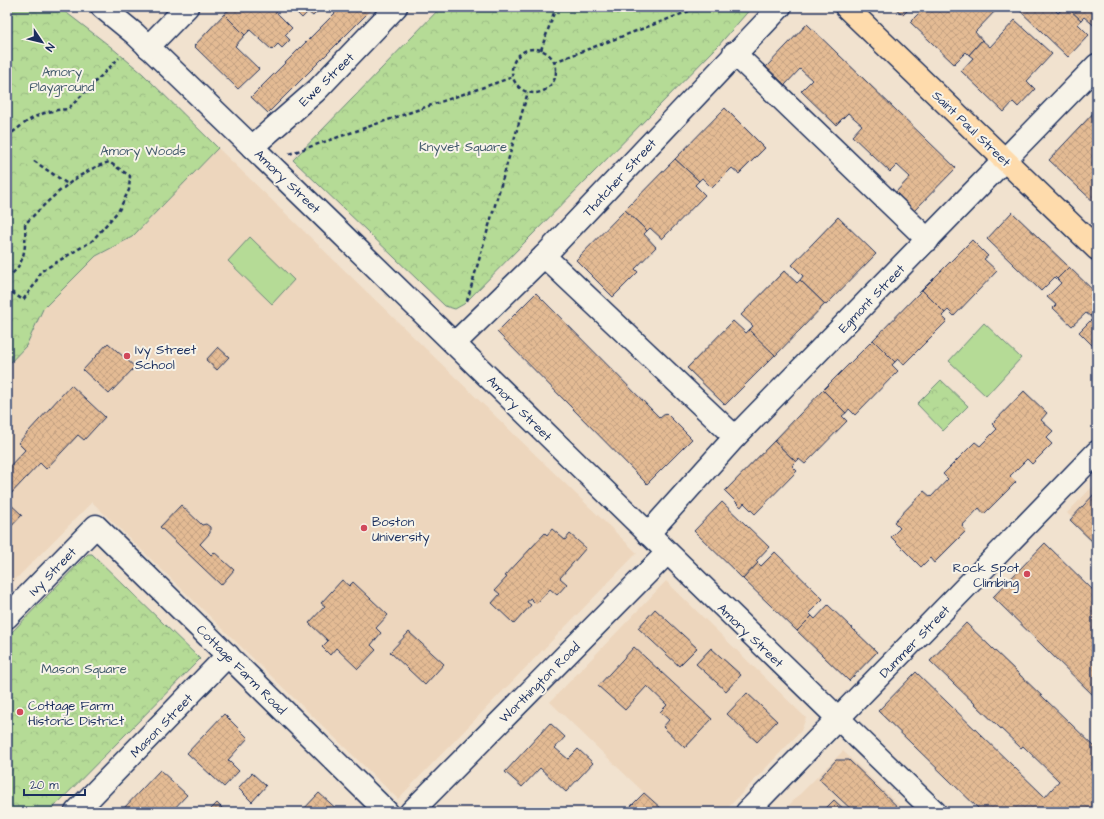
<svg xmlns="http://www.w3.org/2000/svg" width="1104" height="819" font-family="'Architects Daughter',sans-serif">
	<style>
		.built { fill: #edd6bd }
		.grass { fill: #b5db96; stroke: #68857a }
		.forest { fill: url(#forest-crowns); stroke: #68857a }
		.building { fill: url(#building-cross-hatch); stroke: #1b2f5e }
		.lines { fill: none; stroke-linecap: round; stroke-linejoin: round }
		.minor-casing { stroke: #1b2f5e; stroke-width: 25 }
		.major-casing { stroke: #1b2f5e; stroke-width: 25 }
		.path { stroke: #1b2f5e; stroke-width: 2.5; stroke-dasharray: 4 3; stroke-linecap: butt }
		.minor { stroke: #f7f3e8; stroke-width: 22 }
		.major { stroke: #fedbac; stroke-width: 22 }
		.poi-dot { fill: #d1495b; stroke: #f7f3e8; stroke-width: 1.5 }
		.labels { text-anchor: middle; stroke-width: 4; stroke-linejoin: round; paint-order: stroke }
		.park-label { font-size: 13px; fill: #425a6c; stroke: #f7f3e8 }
		.street-label { font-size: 13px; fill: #1b2f5e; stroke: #f7f3e8 }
		.poi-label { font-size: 13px; fill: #1b2f5e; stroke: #f7f3e8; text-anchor: start }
	</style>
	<defs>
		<pattern id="forest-crowns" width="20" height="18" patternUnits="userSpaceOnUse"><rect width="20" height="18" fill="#b5db96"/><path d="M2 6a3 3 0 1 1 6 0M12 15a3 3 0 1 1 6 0" fill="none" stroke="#9bbc84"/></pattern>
		<pattern id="building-cross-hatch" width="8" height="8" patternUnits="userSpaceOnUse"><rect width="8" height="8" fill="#e4bb94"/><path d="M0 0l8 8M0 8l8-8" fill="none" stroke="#c3a182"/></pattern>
	</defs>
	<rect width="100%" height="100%" fill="#f1e2cf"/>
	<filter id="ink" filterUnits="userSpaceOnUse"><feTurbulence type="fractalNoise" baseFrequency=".025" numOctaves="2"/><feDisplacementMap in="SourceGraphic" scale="8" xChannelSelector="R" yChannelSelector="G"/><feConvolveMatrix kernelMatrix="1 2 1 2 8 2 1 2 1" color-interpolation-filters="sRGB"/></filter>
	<g filter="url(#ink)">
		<g class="built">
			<polygon points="218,148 637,553 398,799 92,502 13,582 7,576 7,366 26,346 43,309 96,256 132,237"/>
			<polygon points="1097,482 1097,542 1067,513"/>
			<polygon points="666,581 806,718 801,731 724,812 664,812 550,702"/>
			<polygon points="843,751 906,812 782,812"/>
		</g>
		<g class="grass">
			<polygon points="250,237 294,280 272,304 228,261"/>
			<polygon points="984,323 1021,358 986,396 949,361"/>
		</g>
		<g class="forest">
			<polygon points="7,7 59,7 111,47 143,74 218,148 132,237 96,256 43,309 26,346 7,366"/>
			<polygon points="441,7 752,7 718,46 464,304 455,309 445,306 293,160"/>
			<polygon points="941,380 968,406 943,431 917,404"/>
			<polygon points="88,554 92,554 200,659 49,812 7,812 7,637"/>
		</g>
		<g class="building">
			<polygon points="232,7 271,7 292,28 285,35 290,40 282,48 278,44 272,50 250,30 245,35 224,14"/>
			<polygon points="291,7 322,7 313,16 308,12 302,18"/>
			<polygon points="341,7 374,7 268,113 251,97"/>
			<polygon points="894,7 911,7 903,15"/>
			<polygon points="919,7 999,7 975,32 982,40 969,55 966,52 954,64 910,22 922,10"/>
			<polygon points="1016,7 1052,7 1058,13 1064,7 1067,7 1081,20 1078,24 1089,35 1068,57"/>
			<polygon points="1067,7 1097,7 1097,28 1084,17 1081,20"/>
			<polygon points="224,14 245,35 235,46 259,69 238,89 194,46"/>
			<polygon points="1015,20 1052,54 1027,81 1035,89 1018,107 1013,102 1004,112 961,71 973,58 969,55 982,40 990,47"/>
			<polygon points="807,24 956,168 913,212 894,194 910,177 897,165 890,172 852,136 862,125 848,113 836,125 801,91 812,80 800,69 785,85 766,67"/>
			<polygon points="725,108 765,148 739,174 732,168 712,188 702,178 699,181 675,159"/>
			<polygon points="1097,109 1097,205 1049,160"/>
			<polygon points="675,159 699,181 695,185 705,195 662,239 650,228 647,231 625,210"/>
			<polygon points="625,210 647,231 644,234 656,247 635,269 638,272 613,297 576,260"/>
			<polygon points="1012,212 1069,267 1057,279 1055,277 1041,291 987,239"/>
			<polygon points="838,217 876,254 826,305 800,280 803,276 792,265"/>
			<polygon points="972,240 988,256 984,259 997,271 954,316 948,310 945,313 922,290"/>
			<polygon points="1069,267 1097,294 1097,309 1090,316 1086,313 1072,326 1053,308 1056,305 1047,297 1061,283 1057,279"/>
			<polygon points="784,271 797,283 800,280 825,304 775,356 749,330 753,326 741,315"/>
			<polygon points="922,290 945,313 942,316 947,321 904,364 898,359 895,362 873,340"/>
			<polygon points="536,293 660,418 666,413 692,439 647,484 497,332"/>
			<polygon points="1097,309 1097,350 1079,332 1092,319 1090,316"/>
			<polygon points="733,321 746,333 749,330 775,355 725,405 687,368"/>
			<polygon points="873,340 895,362 892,365 898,371 855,415 849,409 846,413 823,390"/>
			<polygon points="108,343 135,367 109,394 83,370"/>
			<polygon points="218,347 229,357 217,370 206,360"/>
			<polygon points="71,385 105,417 84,440 78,435 46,469 40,463 7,498 7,469 25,450 18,443"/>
			<polygon points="823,390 846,413 842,416 847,421 805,464 799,459 796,462 774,441"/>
			<polygon points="1024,391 1047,413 1041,420 1053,431 1046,438 1052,444 1032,464 1027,459 1010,476 1016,482 984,514 979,508 962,526 966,531 934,563 930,558 921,567 891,537 900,528 894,522 924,491 931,497 948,479 943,474 975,442 980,446 997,429 992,424"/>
			<polygon points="774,441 796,462 792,466 797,471 755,514 744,503 741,507 725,491"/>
			<polygon points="1097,491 1097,546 1070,520"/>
			<polygon points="7,501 22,515 7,531"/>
			<polygon points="722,502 769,547 756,561 758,563 743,579 694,531"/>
			<polygon points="181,505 202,525 206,524 210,527 210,533 200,544 211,555 214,552 234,570 221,585 160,527"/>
			<polygon points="552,529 565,540 570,534 586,548 560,578 567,584 557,595 550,589 536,604 530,598 527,602 531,605 514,624 492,603 500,594 495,590 507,577 505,576 545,533 547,535"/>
			<polygon points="1045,543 1097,594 1097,699 993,597"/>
			<polygon points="775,552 823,599 809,613 812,616 797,631 743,579 758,563 761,566"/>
			<polygon points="342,580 349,586 353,582 388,615 376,628 381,633 371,645 376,650 358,669 336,648 330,655 322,647 328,641 309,623 325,606 321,603"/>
			<polygon points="828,605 877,652 849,681 797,631 812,616 815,619"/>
			<polygon points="655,609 697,648 679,666 638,628"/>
			<polygon points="966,623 1097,749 1097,812 982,812 878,711 916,672 1045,797 1059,781 1023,746 1021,748 930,661"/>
			<polygon points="409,632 444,664 425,685 390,652"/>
			<polygon points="634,647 712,719 685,748 663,727 669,720 660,712 667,705 647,686 625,710 598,686"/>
			<polygon points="711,648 741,675 726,691 696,664"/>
			<polygon points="747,693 777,721 757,742 727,714"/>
			<polygon points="224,714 248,738 228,760 239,771 224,787 187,753"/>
			<polygon points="550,723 565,737 555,748 568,759 578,749 593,763 566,792 540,768 522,787 505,772"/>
			<polygon points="836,760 849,760 903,812 854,812 819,779"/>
			<polygon points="160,770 187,795 171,812 126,812 123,809"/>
			<polygon points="252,773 266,786 252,802 238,788"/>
			<polygon points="319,793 340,812 301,812"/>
			<polygon points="644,793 662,809 659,812 625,812"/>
			<polygon points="834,800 847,812 822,812"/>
			<polygon points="217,803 226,812 208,812"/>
		</g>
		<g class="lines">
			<g class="minor-casing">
				<g id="minor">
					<path d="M102,7L135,34C403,291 667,554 935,812"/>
					<polyline points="148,47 187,7"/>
					<polyline points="734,53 928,240"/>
					<polyline points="252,147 317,90 396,7"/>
					<polyline points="544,256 735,437"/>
					<polyline points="455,343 544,256 780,7"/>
					<polyline points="648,534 735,437 1097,65"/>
					<polyline points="7,617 96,526 387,812"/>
					<polyline points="76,812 228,655"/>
					<polyline points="411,812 667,553"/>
					<polyline points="747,812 1097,452"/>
				</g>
			</g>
			<g class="major-casing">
				<polyline id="major" points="846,7 1097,249"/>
			</g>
			<g class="path">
				<circle cx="534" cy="71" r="22"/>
				<polyline points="541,50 556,7"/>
				<polyline points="554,62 700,7"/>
				<path d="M7,137C29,119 39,111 68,109L119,58"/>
				<polyline points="289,154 513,77"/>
				<polyline points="34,161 69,185"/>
				<path d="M7,278C26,264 26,246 25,224C50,199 75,173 109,162L130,176L129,190L119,210L92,241L40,272L35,284L23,300L7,289"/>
				<polyline points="467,301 528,92"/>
			</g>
			<use href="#minor" class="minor"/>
			<use href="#major" class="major"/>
		</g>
	</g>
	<g class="poi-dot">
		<circle cx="127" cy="356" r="4"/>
		<circle cx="364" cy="528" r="4"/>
		<circle cx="1027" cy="574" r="4"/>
		<circle cx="20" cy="712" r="4"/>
	</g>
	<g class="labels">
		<g class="park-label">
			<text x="62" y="76">Amory<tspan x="62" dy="15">Playground</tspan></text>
			<text x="463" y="151">Knyvet Square</text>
			<text x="143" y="155">Amory Woods</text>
			<text x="84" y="673">Mason Square</text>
		</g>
		<g class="street-label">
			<text transform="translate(326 79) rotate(-44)" y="5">Ewe Street</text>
			<text transform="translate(972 128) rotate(44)" y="5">Saint Paul Street</text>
			<text transform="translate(619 177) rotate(-47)" y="5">Thatcher Street</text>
			<text transform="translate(288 181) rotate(44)" y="5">Amory Street</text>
			<text transform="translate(871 298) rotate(-46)" y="5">Egmont Street</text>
			<text transform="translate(520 408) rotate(45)" y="5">Amory Street</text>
			<text transform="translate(52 571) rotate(-46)" y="5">Ivy Street</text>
			<text transform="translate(751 635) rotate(44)" y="5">Amory Street</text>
			<text transform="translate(914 641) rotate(-46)" y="5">Dummer Street</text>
			<text transform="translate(242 669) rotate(45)" y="5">Cottage Farm Road</text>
			<text transform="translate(539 682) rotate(-45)" y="5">Worthington Road</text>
			<text transform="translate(161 725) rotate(-46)" y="5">Mason Street</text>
		</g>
		<g class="poi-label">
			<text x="135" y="354">Ivy Street<tspan x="135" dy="15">School</tspan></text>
			<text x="372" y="526">Boston<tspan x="372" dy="15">University</tspan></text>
			<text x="1019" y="572" text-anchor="end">Rock Spot<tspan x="1019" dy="15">Climbing</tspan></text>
			<text x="28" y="710">Cottage Farm<tspan x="28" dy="15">Historic District</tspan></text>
		</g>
	</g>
	<rect width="1104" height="819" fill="none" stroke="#f7f3e8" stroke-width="24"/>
	<rect x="12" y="12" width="1080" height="795" fill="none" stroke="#1b2f5e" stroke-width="1.5" filter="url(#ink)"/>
	<g transform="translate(42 42) rotate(125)" stroke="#f7f3e8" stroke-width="3" paint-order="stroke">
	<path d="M0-3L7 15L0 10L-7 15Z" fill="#1b2f5e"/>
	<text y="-6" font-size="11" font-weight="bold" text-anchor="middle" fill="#1b2f5e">N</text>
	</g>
	<path d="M24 789v6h61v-6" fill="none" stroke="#1b2f5e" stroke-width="2"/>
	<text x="30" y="789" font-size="12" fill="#1b2f5e" stroke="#f7f3e8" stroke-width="3" paint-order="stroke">20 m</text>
</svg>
